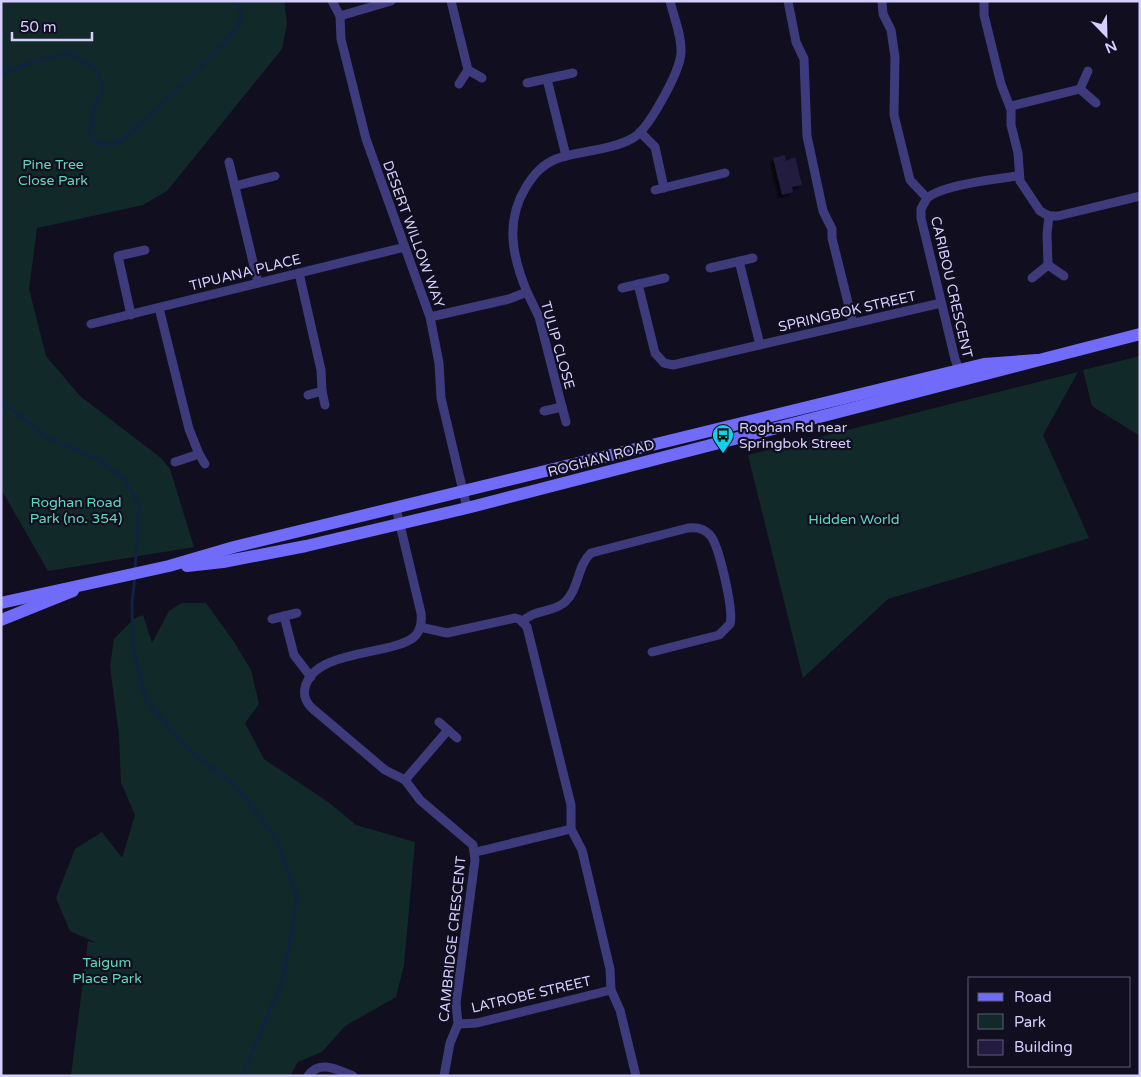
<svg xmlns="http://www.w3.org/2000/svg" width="1141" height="1077" font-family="'Varela Round',sans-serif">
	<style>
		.green { fill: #112a29 }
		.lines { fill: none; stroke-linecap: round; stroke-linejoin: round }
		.stream { stroke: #0f2343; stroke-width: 3 }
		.building { fill: #231b40; filter: url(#shadow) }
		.street { stroke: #3e3b7d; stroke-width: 9 }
		.secondary { stroke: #706bf8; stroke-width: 12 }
		.labels { text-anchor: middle; stroke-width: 4.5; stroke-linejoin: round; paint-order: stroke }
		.park-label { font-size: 14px; fill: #5fd9bb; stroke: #110e20 }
		.street-label { font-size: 14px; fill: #d5cffd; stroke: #110e20 }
		.poi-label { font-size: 14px; fill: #d5cffd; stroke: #110e20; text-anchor: start }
	</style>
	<defs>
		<filter id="shadow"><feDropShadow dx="-3.5" dy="3.5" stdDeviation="1" flood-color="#0009"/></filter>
	</defs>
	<rect width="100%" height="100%" fill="#110e20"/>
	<g class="green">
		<polygon points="1,1 284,1 287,23 282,49 167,191 143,205 37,228 29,289 46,356 80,396 161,458 170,469 194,547 48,571 1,489"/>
		<polygon points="1140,356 1140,436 1092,406 1083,370"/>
		<polygon points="1078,372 1043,435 1089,538 888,599 803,678 748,455"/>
		<polygon points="182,603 206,603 234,642 251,670 259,704 245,723 264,759 331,804 356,825 415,842 404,965 396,997 345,1026 322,1052 298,1062 290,1076 71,1076 88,941 97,943 70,931 56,898 75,849 102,832 122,858 135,815 121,783 119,735 110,666 114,639 134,619 143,615 152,643 169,611"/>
	</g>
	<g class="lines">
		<g class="stream">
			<path d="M1,74L38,60L70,53L97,70L103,89L93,110L90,137L100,144L119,143C140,123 235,40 241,18C242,11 238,6 233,1"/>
			<polyline points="1,401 46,437 100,460 124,479 139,505 135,570"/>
			<polyline points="135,576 132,603 133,649 146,700 186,748 236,786 276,839 297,896 284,977 242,1076"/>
		</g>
	</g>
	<polygon class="building" points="785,155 786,161 795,157 802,185 792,187 793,192 782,195 773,158"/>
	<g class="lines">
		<g class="street">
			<polyline points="332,1 340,16 341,39 366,139 430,317 439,363 441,398 467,508"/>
			<polyline points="451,1 468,70"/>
			<polyline points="788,1 796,42 804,59 807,136 823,211 832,229 832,238 853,323"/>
			<polyline points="882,1 883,14 891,30 895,57 894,115 910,180 927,198 921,209 921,218 955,359 961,375"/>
			<polyline points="984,1 984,15 1001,84 1011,110 1011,125 1018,153 1020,181 1040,211 1049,216 1058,216 1140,196"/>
			<polyline points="340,16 391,1"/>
			<polyline points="1088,71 1080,89 1096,103"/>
			<polyline points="547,79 566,156"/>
			<polyline points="527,83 573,73"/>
			<polyline points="459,84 468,70 482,78"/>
			<polyline points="1011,106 1080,89"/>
			<polyline points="640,132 655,147 664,188"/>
			<polyline points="229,162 258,283"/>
			<polyline points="235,186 275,176"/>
			<polyline points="655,190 725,173"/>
			<path d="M927,198C943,185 996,179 1018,176"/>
			<polyline points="739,261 760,345"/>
			<polyline points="1048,265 1047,234 1049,216"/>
			<polyline points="710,268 753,258"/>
			<polyline points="299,273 321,370 322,391"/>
			<polyline points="1032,278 1048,265 1064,276"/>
			<polyline points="638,284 655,353 664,363 673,365 941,303"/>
			<polyline points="622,288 665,278"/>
			<polyline points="527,292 539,317 562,407"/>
			<polyline points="159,308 189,429 199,454"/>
			<polyline points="131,315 118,256 145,250"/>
			<path d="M430,317L509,299L527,292C512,256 505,221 526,187C534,174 542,165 556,159C581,150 610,151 633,138C649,129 680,71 681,53C682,36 674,18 670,1"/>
			<polyline points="91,324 405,247"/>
			<polyline points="308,395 322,391 325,405"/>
			<polyline points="544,411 562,407 566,422"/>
			<polyline points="175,462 199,454 205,464"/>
			<path d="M396,508L421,613C422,622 421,631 414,637C391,656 313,649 305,688C303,696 307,704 313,709L385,770L405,780L420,800L473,845L475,860L456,1003L458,1024L450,1043L444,1076"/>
			<polyline points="284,616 294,655 311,677"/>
			<polyline points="272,619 297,613"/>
			<path d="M522,622C534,609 553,613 565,602C579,589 577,566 591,553L688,528C696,527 704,528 710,535C719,545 734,611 730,624L719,635L652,652"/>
			<polyline points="420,627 447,633 515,618 521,620 527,627 571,805 571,829 582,850 610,969 611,990 620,1010 636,1076"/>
			<polyline points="439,722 457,738"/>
			<polyline points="405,780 448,730"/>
			<polyline points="476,852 571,829"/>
			<polyline points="458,1024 477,1023 611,990"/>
			<path d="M308,1076C319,1059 338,1070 353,1076"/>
		</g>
		<g class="secondary">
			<polyline points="187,566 223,562 306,546 467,508 1140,334"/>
			<polyline points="1,603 169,566 234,547 984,364 1037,360"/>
			<polyline points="1,620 73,591"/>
		</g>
	</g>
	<defs>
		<g id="bus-pin" transform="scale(1.125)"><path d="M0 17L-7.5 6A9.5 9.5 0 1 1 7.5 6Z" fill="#0cd4ec" stroke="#110e20"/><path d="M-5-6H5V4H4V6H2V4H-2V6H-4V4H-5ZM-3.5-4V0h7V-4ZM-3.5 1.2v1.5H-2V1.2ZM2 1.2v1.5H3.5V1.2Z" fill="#111"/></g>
	</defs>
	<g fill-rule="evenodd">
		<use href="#bus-pin" x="723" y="435"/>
	</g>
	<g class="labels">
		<g class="park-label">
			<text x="53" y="169">Pine Tree<tspan x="53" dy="16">Close Park</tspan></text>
			<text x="76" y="507">Roghan Road<tspan x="76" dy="16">Park (no. 354)</tspan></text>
			<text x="854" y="524">Hidden World</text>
			<text x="107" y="967">Taigum<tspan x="107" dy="16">Place Park</tspan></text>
		</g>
		<g class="street-label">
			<text transform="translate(414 234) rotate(70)" y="5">DESERT WILLOW WAY</text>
			<text transform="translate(245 272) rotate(-14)" y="5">TIPUANA PLACE</text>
			<text transform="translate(952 287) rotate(77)" y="5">CARIBOU CRESCENT</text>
			<text transform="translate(847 311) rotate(-13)" y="5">SPRINGBOK STREET</text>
			<text transform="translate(558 345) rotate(74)" y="5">TULIP CLOSE</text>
			<text transform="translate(601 458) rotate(-15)" y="5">ROGHAN ROAD</text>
			<text transform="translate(452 939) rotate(-84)" y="5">CAMBRIDGE CRESCENT</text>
			<text transform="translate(531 994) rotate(-13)" y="5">LATROBE STREET</text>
		</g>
		<g class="poi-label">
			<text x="739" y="432">Roghan Rd near<tspan x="739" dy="16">Springbok Street</tspan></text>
		</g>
	</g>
	<rect width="1141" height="1077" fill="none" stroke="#d5cffd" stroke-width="5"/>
	<rect x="968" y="977" width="162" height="90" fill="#110e20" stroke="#5f5b78"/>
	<rect x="978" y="993" width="25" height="8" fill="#706bf8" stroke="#5f5b78"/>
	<text x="1014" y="1002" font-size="15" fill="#d5cffd">Road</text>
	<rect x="978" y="1014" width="25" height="15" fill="#112a29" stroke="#5f5b78"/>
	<text x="1014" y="1027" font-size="15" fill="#d5cffd">Park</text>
	<rect x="978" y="1040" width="25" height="15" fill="#231b40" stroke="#5f5b78"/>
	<text x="1014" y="1052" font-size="15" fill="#d5cffd">Building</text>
	<g transform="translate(1106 35) rotate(157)" stroke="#110e20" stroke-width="4" paint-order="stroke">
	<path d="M0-4L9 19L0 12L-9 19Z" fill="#d5cffd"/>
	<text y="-8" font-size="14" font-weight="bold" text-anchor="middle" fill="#d5cffd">N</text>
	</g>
	<path d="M12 32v8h80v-8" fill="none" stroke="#d5cffd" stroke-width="2.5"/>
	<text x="20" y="32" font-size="15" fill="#d5cffd" stroke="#110e20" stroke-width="4" paint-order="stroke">50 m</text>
</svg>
